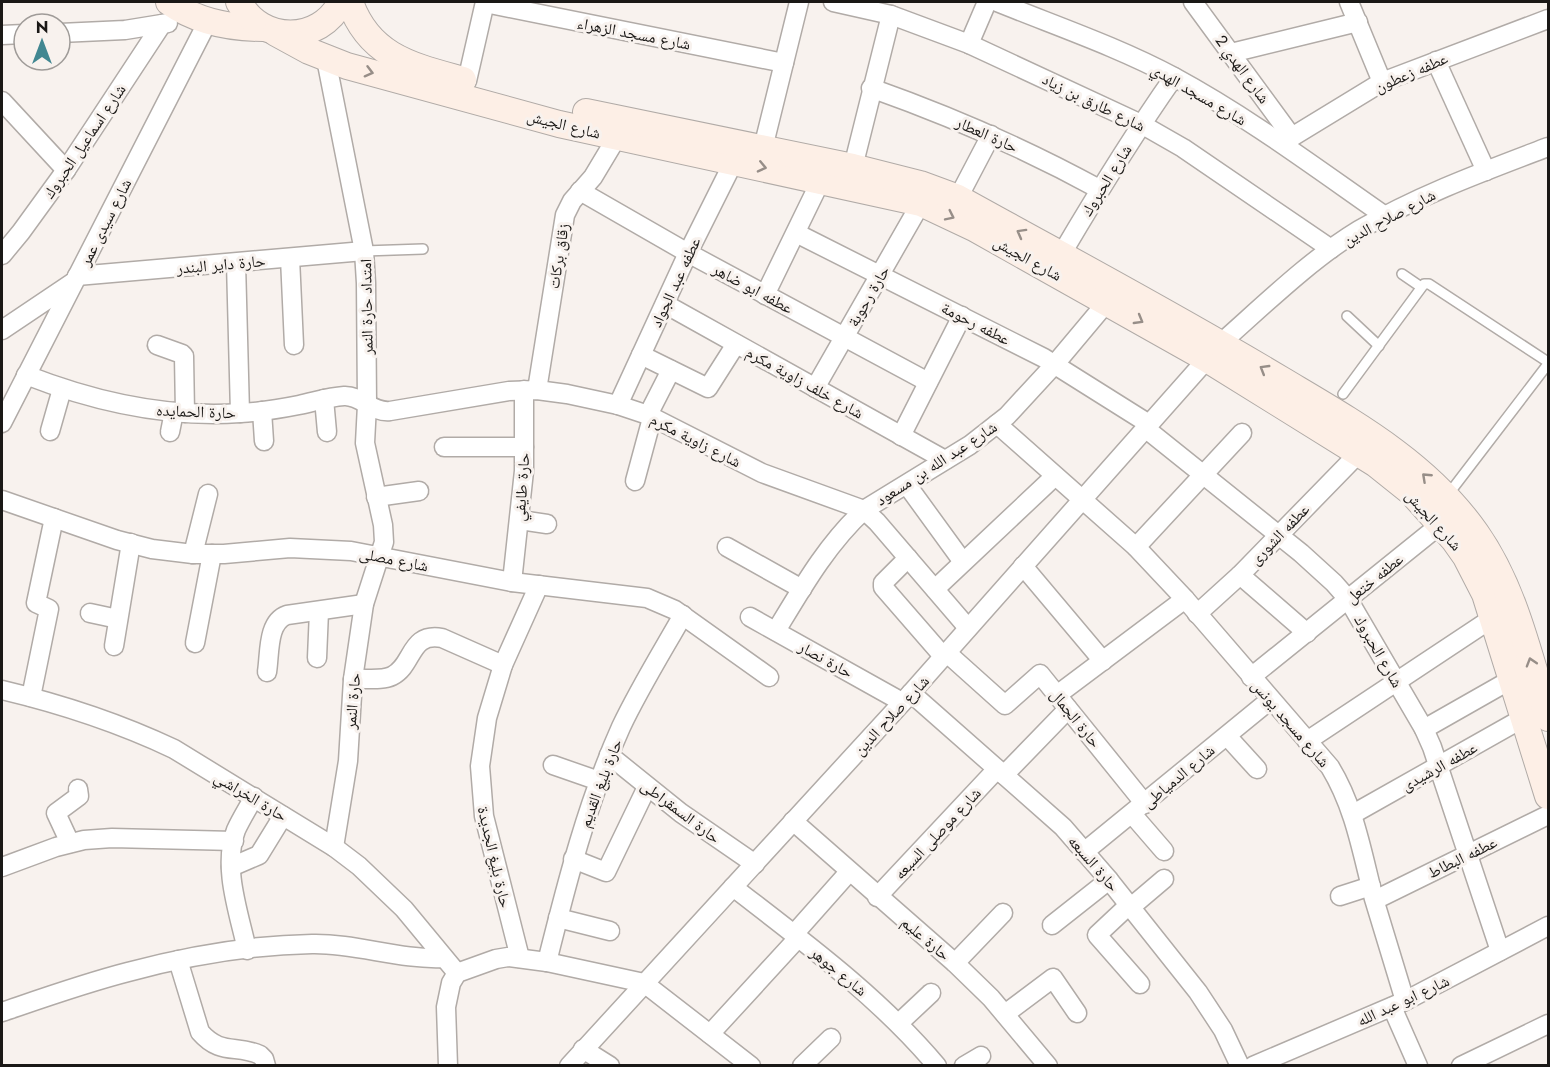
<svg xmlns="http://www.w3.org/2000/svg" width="1550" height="1067" font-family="Jost,'Noto Naskh Arabic',sans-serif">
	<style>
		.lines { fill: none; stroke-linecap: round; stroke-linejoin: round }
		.lane-casing { stroke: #b1aba7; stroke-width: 12 }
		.street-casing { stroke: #b1aba7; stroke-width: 21 }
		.secondary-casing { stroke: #b1aba7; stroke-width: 28 }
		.lane { stroke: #fff; stroke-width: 9 }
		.street { stroke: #fff; stroke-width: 18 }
		.secondary { stroke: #fdefe6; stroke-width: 26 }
		.oneway { stroke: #978e88 }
		.labels { text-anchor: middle; stroke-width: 6; stroke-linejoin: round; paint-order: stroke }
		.street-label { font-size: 16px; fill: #1a1816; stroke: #f8f2ee }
	</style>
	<rect width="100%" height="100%" fill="#f8f2ee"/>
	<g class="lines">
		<g class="lane-casing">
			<g id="lane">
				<polyline points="364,251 423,249"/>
				<polyline points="1402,274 1421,287"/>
				<polyline points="1347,316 1379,346"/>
				<polyline points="1343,394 1424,284 1429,284 1548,362"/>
				<polyline points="1447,496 1548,364"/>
			</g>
		</g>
		<g class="street-casing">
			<g id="street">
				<polyline points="833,2 891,15 969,44 1141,124 1183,148 1331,249"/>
				<path d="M997,2C1056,26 1118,47 1174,77C1248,117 1316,168 1385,216"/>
				<polyline points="1193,2 1292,137"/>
				<polyline points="1349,2 1382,82"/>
				<polyline points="485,3 784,63"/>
				<polyline points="60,33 125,30 168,23"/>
				<polyline points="2,35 24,34"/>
				<polyline points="969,44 987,2"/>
				<polyline points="1231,53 1358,22"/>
				<polyline points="326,59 364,251 366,283 367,405 365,443 383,525 384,542 364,604 353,679 348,761 334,847"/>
				<polyline points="1436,61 1486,171"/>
				<polyline points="467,81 485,2"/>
				<path d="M871,88C950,116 1026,149 1099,189"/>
				<polyline points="2,101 66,170"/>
				<polyline points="1282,143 1382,82 1548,19"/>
				<polyline points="763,148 799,2"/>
				<polyline points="853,167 891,15"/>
				<polyline points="580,191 688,253 928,382"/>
				<polyline points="958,198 991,135"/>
				<polyline points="796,233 1044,358 1149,424"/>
				<polyline points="2,255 21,232 66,170 162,24"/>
				<path d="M1061,255C1097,194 1133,135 1174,77"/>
				<polyline points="290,258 294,345"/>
				<polyline points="236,263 240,413"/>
				<polyline points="77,276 364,251"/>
				<polyline points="765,295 821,180"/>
				<polyline points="665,304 945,460"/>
				<polyline points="2,330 72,283"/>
				<path d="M1221,343C1264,305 1311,259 1359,230C1419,195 1485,171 1548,147"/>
				<polyline points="157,345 182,354 184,356 185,413"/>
				<polyline points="641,355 708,388 736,344"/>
				<path d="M26,375C95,402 166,418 240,413C260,412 279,409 299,405C314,402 328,397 344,396C361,395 372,413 390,411L509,391L537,390L567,394L618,405L648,415L762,473L864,510L877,522L968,628"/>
				<polyline points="815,388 921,203"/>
				<polyline points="537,390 565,215 572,201 593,177 617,137"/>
				<polyline points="324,399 327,432"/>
				<polyline points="618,405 688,253 734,161"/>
				<polyline points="262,411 264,441"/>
				<polyline points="648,415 671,370"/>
				<polyline points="2,423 208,21"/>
				<path d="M997,424L1136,547L1185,599L1330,767C1355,808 1362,853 1374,899C1384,933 1395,967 1405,1001"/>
				<polyline points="1145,428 1301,553 1334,583 1348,599 1424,729 1432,747 1500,951"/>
				<polyline points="50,431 62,389"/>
				<polyline points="170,432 174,412"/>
				<polyline points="901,436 962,316"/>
				<polyline points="444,447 524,447"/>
				<polyline points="635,481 652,418"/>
				<polyline points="907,485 963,562"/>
				<polyline points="376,497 419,491"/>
				<polyline points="2,500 117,540 152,549 193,554 224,554 290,548 351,551 512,582 647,598 675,610 769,677"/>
				<polyline points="520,520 547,524"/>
				<polyline points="727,547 802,589"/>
				<polyline points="1136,547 1242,433"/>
				<polyline points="193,554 208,494"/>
				<polyline points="908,558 883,583 883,587 943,656"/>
				<polyline points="1023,566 1103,661"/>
				<polyline points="1240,575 1307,633"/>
				<polyline points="512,582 524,471 524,390"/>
				<polyline points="935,589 1055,476"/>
				<polyline points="90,613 118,619"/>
				<polyline points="1197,614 1240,575 1359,453"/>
				<polyline points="750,617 902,702"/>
				<path d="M776,631C802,588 827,544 864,510L970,445L1007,416L1055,364L1107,302"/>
				<polyline points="195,643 212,554"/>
				<polyline points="114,646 131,543"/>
				<polyline points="947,653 1005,705 1040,674 1145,804"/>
				<polyline points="317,658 319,611"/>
				<path d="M267,672C270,653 267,622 287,615L364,604"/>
				<polyline points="1251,677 1441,524"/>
				<path d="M353,679C365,678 382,681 392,676C414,665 409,632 442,638L503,665"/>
				<path d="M2,690C61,704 119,723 174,749L334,847L359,866L404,909L457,973"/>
				<polyline points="911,693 1063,827 1109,880 1198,992 1223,1030 1240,1066"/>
				<polyline points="1057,695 1185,599"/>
				<polyline points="31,697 49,609 36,603 54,518"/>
				<polyline points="1424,729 1512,679"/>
				<polyline points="1227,736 1257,769"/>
				<polyline points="1307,741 1494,617"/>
				<polyline points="609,755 681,813 755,864"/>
				<polyline points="553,765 599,781"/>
				<polyline points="1004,775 1068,709"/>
				<polyline points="1132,814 1164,851"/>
				<polyline points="1353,814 1525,717"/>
				<polyline points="793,821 955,963 991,998 1048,1066"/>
				<polyline points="70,843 56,813 79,796 78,789"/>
				<polyline points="1084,852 1270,700"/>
				<polyline points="573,859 606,872 647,787"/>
				<polyline points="2,867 56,847 84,840 112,838 234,841"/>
				<polyline points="231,867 259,855 283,816"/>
				<path d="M733,887C804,942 878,996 937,1066"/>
				<polyline points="1340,896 1371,886"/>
				<polyline points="877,897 997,769"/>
				<polyline points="1375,900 1548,815"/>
				<polyline points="1129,905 1097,935 1140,984"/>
				<polyline points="1131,907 1164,879"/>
				<polyline points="558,918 610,931"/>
				<polyline points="1052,925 1109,880"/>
				<polyline points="794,934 849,872"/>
				<path d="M247,950C239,913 222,867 236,830C241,819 248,808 254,797"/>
				<polyline points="520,958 484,816 480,766 487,718 503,665 539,585"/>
				<path d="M178,960L200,1032C221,1056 236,1044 260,1055L264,1059L266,1066"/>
				<path d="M547,962C567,882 587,803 621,727C639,689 662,652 683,615"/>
				<polyline points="955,963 1003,913"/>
				<polyline points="1392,1007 1418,1066"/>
				<path d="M2,1012C43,998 85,983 128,972C187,956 251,945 312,944C356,943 399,960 443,958"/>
				<polyline points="1005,1014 1053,978 1077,1013"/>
				<polyline points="899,1023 931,993"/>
				<polyline points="710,1034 798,938"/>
				<polyline points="583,1049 610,1066"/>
				<polyline points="448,1066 446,1007 451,983 457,973 496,959 508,957 547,962 644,983 751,1066"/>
				<polyline points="569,1066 911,693 1207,359"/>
				<polyline points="802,1066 831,1038"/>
				<polyline points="964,1066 981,1056"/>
				<polyline points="1253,1066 1405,1001 1548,926"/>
				<polyline points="1461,1066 1548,1024"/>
			</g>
		</g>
		<g class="secondary-casing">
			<g id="secondary">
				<path d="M169,2C197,22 230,28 263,28"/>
				<path d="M239,2C261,44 320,44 341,2"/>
				<path d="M350,2C369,57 413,66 463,80"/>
				<polyline points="276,33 309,51 347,66 559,124 921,203 974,228 1207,359 1376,464 1411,492 1454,540 1466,557 1485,594 1548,796"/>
				<path d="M586,112L853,167L920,184L958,198C1066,258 1176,316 1282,380C1354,423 1427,463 1476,533C1514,587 1529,655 1548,718"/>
			</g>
		</g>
		<use href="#lane" class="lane"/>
		<use href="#street" class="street"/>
		<use href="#secondary" class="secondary"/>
	</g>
	<defs><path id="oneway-chevron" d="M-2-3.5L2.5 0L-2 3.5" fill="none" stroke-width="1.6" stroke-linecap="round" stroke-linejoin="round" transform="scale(1.5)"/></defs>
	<g class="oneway">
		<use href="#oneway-chevron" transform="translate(369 72) rotate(15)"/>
		<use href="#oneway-chevron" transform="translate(762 167) rotate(13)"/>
		<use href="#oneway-chevron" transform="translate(950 216) rotate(26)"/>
		<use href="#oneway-chevron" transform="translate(1021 233) rotate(-151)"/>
		<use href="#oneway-chevron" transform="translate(1139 320) rotate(30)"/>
		<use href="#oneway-chevron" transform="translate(1264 369) rotate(-149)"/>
		<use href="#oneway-chevron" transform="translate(1426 477) rotate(-137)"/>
		<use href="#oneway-chevron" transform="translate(1531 662) rotate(-107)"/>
	</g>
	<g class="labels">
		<g class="street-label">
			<text transform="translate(634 33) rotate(11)" y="6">شارع مسجد الزهراء</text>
			<text transform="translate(1243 69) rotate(54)" y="6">شارع الهدي 2</text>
			<text transform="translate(1411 72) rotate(-23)" y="6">عطفه زعطون</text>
			<text transform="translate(1199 94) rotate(30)" y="6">شارع مسجد الهدي</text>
			<text transform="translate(1094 102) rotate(26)" y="6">شارع طارق بن زياد</text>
			<text transform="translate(564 124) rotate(14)" y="6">شارع الجيش</text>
			<text transform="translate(987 134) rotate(24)" y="6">حارة العطار</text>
			<text transform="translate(84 141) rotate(-56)" y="6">شارع اسماعيل الحبروك</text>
			<text transform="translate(1106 180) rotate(-58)" y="6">شارع الحبروك</text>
			<text transform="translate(1389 217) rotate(-28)" y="6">شارع صلاح الدين</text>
			<text transform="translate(105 222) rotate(-63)" y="6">شارع سيدى عمر</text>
			<text transform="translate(558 256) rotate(-81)" y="6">زقاق بركات</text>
			<text transform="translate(1028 258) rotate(29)" y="6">شارع الجيش</text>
			<text transform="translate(221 264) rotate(-5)" y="6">حارة داير البندر</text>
			<text transform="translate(675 282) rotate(-65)" y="6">عطفه عبد الجواد</text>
			<text transform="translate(753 288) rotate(28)" y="6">عطفه ابو ضاهر</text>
			<text transform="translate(868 296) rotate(-60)" y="6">حارة رحوبة</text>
			<text transform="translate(366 307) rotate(-91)" y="6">امتداد حارة النمر</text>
			<text transform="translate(976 323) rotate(27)" y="6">عطفه رحومة</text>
			<text transform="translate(805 382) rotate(29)" y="6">شارع خلف زاوية مكرم</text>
			<text transform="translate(196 411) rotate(2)" y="6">حارة الحمايده</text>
			<text transform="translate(696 440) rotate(27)" y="6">شارع زاوية مكرم</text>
			<text transform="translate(936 463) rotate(-33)" y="6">شارع عبد الله بن مسعود</text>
			<text transform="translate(521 487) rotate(-86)" y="6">حارة طايفي</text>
			<text transform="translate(1434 520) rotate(48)" y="6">شارع الجيش</text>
			<text transform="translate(1279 534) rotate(-46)" y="6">عطفه الشورى</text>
			<text transform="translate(394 559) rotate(11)" y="6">شارع مصلى</text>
			<text transform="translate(1374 578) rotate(-39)" y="6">عطفه ختعل</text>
			<text transform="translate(1379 651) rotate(60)" y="6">شارع الحبروك</text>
			<text transform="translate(826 659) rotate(29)" y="6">حارة نصار</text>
			<text transform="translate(352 701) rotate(-85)" y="6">حارة النمر</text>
			<text transform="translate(891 715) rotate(-47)" y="6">شارع صلاح الدين</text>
			<text transform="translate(1076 718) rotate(51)" y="6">حارة الجمال</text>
			<text transform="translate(1291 723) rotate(49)" y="6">شارع مسجد يونس</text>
			<text transform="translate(1439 766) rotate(-29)" y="6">عطفه الرشيدى</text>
			<text transform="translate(1178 776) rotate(-40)" y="6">شارع الدمياطى</text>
			<text transform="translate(600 783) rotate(-69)" y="6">حارة بليغ القديم</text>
			<text transform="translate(251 796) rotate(31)" y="6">حارة الخراشي</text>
			<text transform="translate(681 811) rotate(37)" y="6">حارة السمقراطى</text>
			<text transform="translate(937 833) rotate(-47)" y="6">شارع موصلى السبعه</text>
			<text transform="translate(495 857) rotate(77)" y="6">حارة بليغ الجديدة</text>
			<text transform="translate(1462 857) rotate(-26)" y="6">عطفه البطاط</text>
			<text transform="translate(1094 863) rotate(49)" y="6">حارة السبعه</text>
			<text transform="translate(926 938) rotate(40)" y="6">حارة عليم</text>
			<text transform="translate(839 971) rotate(39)" y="6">شارع جوهر</text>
			<text transform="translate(1403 1000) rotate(-25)" y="6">شارع ابو عبد الله</text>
		</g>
	</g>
	<rect width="1550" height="1067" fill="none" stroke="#1a1816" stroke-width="6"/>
	<g transform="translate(42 42)"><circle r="28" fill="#f8f2ee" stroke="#9f9b98" stroke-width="1.5"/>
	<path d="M0-4.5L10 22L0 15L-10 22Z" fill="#418791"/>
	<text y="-9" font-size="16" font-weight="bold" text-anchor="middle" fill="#1a1816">N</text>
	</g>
</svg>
